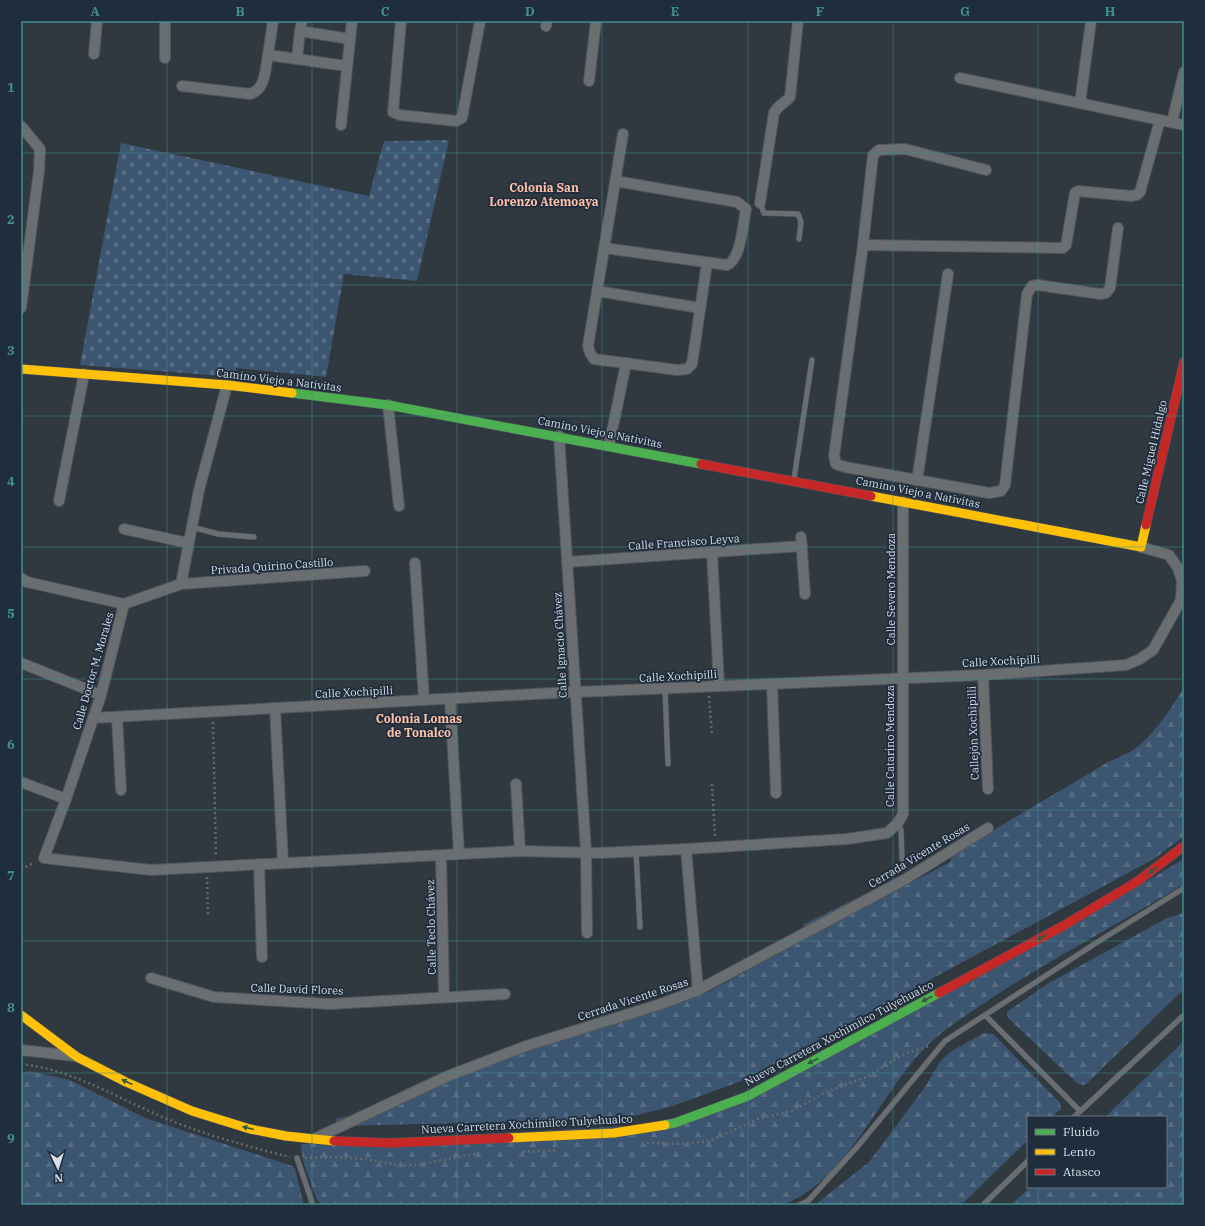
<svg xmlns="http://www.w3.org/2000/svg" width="1205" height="1226" font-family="'IBM Plex Serif',serif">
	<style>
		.forest { fill: url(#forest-firs) }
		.cemetery { fill: url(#cemetery-stones) }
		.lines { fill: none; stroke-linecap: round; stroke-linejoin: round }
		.lane-casing { stroke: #50565d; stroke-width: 6 }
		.street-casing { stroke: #50565d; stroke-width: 12 }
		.fast-casing { stroke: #50565d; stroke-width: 10 }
		.slow-casing { stroke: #50565d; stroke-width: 10 }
		.jam-casing { stroke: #50565d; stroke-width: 10 }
		.path { stroke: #666a6f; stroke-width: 2.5; stroke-dasharray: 2 3; stroke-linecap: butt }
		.lane { stroke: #6b6e71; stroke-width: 5 }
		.street { stroke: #6b6e71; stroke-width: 10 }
		.fast { stroke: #4caf50; stroke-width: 9 }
		.slow { stroke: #ffc107; stroke-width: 9 }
		.jam { stroke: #c62828; stroke-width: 9 }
		.oneway { fill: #2f5a43 }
		.grid { fill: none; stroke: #41908d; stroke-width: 1; stroke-opacity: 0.55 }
		.labels { text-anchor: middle; stroke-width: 3.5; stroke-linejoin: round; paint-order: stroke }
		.street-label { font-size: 11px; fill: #d6dfe9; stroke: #202d3c }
		.neighbourhood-label { font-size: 12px; font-weight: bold; fill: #fec0a7; stroke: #202d3c }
		.neatline { fill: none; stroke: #41908d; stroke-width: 1.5 }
		.grid-label { font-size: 13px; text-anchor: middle; font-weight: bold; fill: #41908d }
	</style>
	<defs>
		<pattern id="forest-firs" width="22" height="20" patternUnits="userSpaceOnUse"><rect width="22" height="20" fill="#3c5571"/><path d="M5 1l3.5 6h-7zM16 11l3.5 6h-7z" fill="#576d85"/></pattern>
		<pattern id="cemetery-stones" width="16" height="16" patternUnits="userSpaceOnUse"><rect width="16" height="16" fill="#3c5571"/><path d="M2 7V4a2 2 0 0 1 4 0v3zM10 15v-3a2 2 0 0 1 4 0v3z" fill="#576d85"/></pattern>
	</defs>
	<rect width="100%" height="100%" fill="#303840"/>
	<g class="forest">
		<path d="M1184,687V836L1154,859L744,1080L673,1106L638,1115L591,1120L335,1126L337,1118L351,1116L412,1086L455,1067L540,1039L613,1025L708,992L809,937L803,925L893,880L897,890L950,862L952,856C1001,824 1053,796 1103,765C1114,758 1134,752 1142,743C1159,727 1172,707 1184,687Z"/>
		<path d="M1184,859V884C1121,923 1054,957 992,998C967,1015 941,1030 920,1053C877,1101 845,1181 783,1205H321L317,1200L303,1161L301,1144L685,1123L1120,897Z"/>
		<polygon points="1184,913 1184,989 1085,1085 1078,1084 1008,1018 1007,1012 1047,984 1167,918"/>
		<polygon points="984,1033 993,1034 1003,1044 1060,1103 1061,1109 1052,1117 1028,1117 1028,1140 961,1205 815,1205 869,1162 925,1087 939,1063 950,1052"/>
		<polygon points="1184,1041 1184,1205 1011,1205 1030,1187 1166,1187 1166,1117 1105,1117"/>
		<polygon points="30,1071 70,1080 145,1118 292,1166 295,1169 304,1205 21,1205 21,1073"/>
	</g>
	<polygon class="cemetery" points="449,140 417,281 344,274 326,377 236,368 236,377 80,365 121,143 369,196 384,141"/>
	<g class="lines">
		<g class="lane-casing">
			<g id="lane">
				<polyline points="760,203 764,213 798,214 801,222 799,239"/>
				<polyline points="794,479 812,360"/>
				<polyline points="192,527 218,534 254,537"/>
				<polyline points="665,688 668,764"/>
				<polyline points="898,823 901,830 902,859"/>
				<polyline points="636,851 640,927"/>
				<polyline points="985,1015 1080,1111"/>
				<polyline points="1074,1117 1184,1015"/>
				<polyline points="297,1158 313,1205"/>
				<polyline points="799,1205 808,1201 857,1147 945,1041 1096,943 1184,888"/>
				<polyline points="983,1205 1028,1161"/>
			</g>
		</g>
		<g class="street-casing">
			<g id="street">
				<polyline points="302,21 300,31 350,39"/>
				<polyline points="401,21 393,112 400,115 456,121 462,118 480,21"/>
				<polyline points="546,26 547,21"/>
				<polyline points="94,54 97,21"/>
				<polyline points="268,55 273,21"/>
				<polyline points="165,58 165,21"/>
				<polyline points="297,59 300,31"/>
				<polyline points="960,78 1184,125"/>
				<polyline points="589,81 596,21"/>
				<path d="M182,86L250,94C266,89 265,70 268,55L347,66"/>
				<polyline points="1080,103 1091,21"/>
				<polyline points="1172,122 1184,72"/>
				<polyline points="341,125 352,21"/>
				<polyline points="21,126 40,149 39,171 21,308"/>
				<polyline points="623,134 588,346 590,353 594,359 677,370 687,369 692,364 707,263"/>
				<polyline points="986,170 905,149 879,150 873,155 863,245 834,456 836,464 845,467 989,493 1001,491 1005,485 1027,294 1032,286 1038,285 1100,294 1106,293 1110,288 1118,228"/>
				<path d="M760,203L774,113C779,104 784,104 790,97L798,21"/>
				<polyline points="863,245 1063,248 1066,245 1075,193 1078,191 1131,196 1137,195 1140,192 1160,120"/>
				<path d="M604,248L727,265C741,260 743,223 746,209L737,202L615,181"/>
				<polyline points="597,291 700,308"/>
				<polyline points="388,405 399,506"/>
				<polyline points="559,436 586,852 587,933"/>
				<polyline points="609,446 626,363"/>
				<polyline points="917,481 948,274"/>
				<polyline points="59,501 84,374"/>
				<polyline points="124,529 188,543"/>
				<polyline points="801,537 805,594"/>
				<polyline points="712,552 719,686"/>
				<polyline points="567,562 802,546"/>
				<polyline points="415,563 424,700"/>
				<polyline points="21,578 27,582 124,604"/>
				<polyline points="181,584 365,571"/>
				<polyline points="124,604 101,695 66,799 44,858 151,870 520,851 599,853 686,849 847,839 887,833 898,823 903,814 903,502"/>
				<polyline points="124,604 181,584 199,490 227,385"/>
				<polyline points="21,663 101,695"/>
				<polyline points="983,675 988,789"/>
				<polyline points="772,684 776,793"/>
				<polyline points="450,699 459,854"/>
				<polyline points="275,708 283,862"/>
				<polyline points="117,717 121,790"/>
				<polyline points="93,718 553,693 983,675 1126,665 1140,659 1153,650 1181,600 1182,581 1178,568 1169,555 1141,547"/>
				<polyline points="21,782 66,799"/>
				<polyline points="516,784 520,851"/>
				<polyline points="686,849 698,990"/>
				<polyline points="441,856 444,997"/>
				<polyline points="259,864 262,957"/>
				<polyline points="151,978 214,997 330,1004 505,994"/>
				<polyline points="21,1050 75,1056"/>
				<polyline points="316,1138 448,1076 526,1046 658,1005 698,990 904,880 988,828"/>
			</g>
		</g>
		<g class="fast-casing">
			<g id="fast">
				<polyline points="292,393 388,405 701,464"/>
				<polyline points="665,1125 675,1123 748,1096 939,993"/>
			</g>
		</g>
		<g class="slow-casing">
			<g id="slow">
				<polyline points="21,369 227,385 292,393"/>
				<polyline points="871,496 1141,547 1146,525"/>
				<polyline points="21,1015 77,1057 126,1082 192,1111 250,1129 286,1136 334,1141"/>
				<polyline points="509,1138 614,1133 665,1125"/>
			</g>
		</g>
		<g class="jam-casing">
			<g id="jam">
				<polyline points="701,464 871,496"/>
				<polyline points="1146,525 1184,362"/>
				<polyline points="939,993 1063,926 1138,881 1184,846"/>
				<polyline points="334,1141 391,1143 509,1138"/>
			</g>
		</g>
		<g class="path">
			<polyline points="709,696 712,736"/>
			<polyline points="213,722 216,857"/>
			<polyline points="712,784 715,837"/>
			<polyline points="21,869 34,863"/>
			<polyline points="207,877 208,915"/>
			<path d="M21,1064C67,1069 107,1092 149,1111C194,1132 242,1145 290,1157"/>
			<polyline points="647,1143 681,1144 710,1141 758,1119 792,1111 824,1093 868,1076 904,1054 929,1046"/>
			<polyline points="523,1152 558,1150"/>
			<polyline points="305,1158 340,1157 371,1160 397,1165 418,1165 475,1154"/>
		</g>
		<use href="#lane" class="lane"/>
		<use href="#street" class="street"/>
		<use href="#fast" class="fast"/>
		<use href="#slow" class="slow"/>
		<use href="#jam" class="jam"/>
	</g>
	<defs><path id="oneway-solid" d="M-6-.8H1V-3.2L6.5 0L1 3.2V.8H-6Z"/></defs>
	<g class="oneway">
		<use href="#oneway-solid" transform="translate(1153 870) rotate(143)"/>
		<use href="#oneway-solid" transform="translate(1042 937) rotate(152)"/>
		<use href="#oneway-solid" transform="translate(927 999) rotate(152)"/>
		<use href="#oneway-solid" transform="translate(813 1061) rotate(152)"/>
		<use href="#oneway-solid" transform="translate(127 1082) rotate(-155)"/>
		<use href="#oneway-solid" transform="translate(248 1128) rotate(-166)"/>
	</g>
	<path class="grid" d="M167,21V1205M312,21V1205M457,21V1205M602,21V1205M748,21V1205M893,21V1205M1038,21V1117M21,153H1184M21,285H1184M21,416H1184M21,547H1184M21,679H1184M21,810H1184M21,941H1184M21,1073H1184M1038,1187V1205"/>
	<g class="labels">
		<g class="street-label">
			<text transform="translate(279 380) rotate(7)" y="4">Camino Viejo a Nativitas</text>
			<text transform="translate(600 432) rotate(11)" y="4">Camino Viejo a Nativitas</text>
			<text transform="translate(1151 452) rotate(-77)" y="4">Calle Miguel Hidalgo</text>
			<text transform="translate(918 492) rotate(11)" y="4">Camino Viejo a Nativitas</text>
			<text transform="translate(684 542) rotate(-4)" y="4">Calle Francisco Leyva</text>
			<text transform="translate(272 566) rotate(-4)" y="4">Privada Quirino Castillo</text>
			<text transform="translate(891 589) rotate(-90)" y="4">Calle Severo Mendoza</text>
			<text transform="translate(560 645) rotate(-93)" y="4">Calle Ignacio Chávez</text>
			<text transform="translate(1001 661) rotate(-3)" y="4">Calle Xochipilli</text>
			<text transform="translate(93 671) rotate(-74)" y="4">Calle Doctor M. Morales</text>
			<text transform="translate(678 676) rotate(-3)" y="4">Calle Xochipilli</text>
			<text transform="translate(354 692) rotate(-3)" y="4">Calle Xochipilli</text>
			<text transform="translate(973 733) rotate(-92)" y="4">Callejón Xochipilli</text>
			<text transform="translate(890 746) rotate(-90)" y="4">Calle Catarino Mendoza</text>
			<text transform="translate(919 855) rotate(-31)" y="4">Cerrada Vicente Rosas</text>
			<text transform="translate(431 927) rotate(-91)" y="4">Calle Teclo Chávez</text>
			<text transform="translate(297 989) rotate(2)" y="4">Calle David Flores</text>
			<text transform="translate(633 999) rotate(-18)" y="4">Cerrada Vicente Rosas</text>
			<text transform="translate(839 1033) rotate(-28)" y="4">Nueva Carretera Xochimilco Tulyehualco</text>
			<text transform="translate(527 1124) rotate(-3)" y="4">Nueva Carretera Xochimilco Tulyehualco</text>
		</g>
		<g class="neighbourhood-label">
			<text x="544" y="192">Colonia San<tspan x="544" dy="14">Lorenzo Atemoaya</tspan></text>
			<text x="419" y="723">Colonia Lomas<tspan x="419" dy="14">de Tonalco</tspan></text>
		</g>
	</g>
	<rect width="1205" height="1226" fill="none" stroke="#202d3c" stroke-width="44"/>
	<rect x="1027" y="1116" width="140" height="72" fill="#202d3c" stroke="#697481"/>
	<rect x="1035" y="1129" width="20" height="6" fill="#4caf50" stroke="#697481"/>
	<text x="1063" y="1136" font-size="12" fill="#d6dfe9">Fluido</text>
	<rect x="1035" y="1149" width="20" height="6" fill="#ffc107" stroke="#697481"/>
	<text x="1063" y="1156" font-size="12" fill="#d6dfe9">Lento</text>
	<rect x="1035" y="1169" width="20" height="6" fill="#c62828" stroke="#697481"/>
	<text x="1063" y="1176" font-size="12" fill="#d6dfe9">Atasco</text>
	<g transform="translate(58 1168) rotate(176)" stroke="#202d3c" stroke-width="3" paint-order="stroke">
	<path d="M0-3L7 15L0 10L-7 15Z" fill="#d6dfe9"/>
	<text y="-6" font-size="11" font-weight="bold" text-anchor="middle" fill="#d6dfe9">N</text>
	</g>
	<rect x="22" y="22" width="1161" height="1182" class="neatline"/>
	<g class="grid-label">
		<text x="95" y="16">A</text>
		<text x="240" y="16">B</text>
		<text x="385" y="16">C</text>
		<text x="530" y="16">D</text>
		<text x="675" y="16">E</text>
		<text x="820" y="16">F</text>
		<text x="965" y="16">G</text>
		<text x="1110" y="16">H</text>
		<text x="11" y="92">1</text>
		<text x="11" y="224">2</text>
		<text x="11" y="355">3</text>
		<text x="11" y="486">4</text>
		<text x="11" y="618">5</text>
		<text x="11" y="749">6</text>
		<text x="11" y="880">7</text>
		<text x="11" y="1012">8</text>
		<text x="11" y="1143">9</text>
	</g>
</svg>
